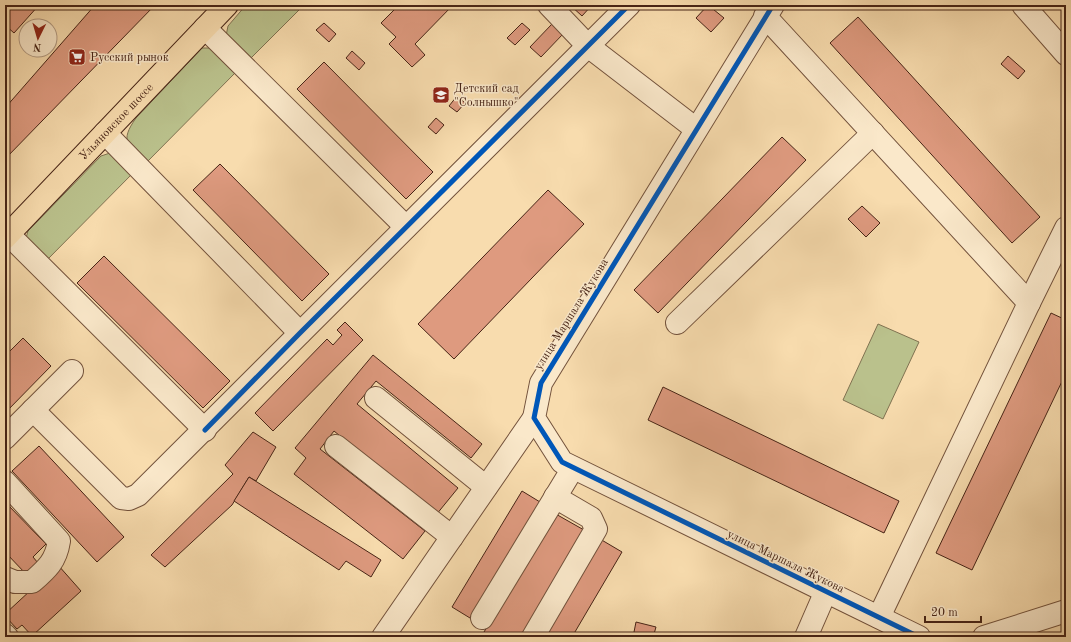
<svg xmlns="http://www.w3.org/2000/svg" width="1071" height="642" font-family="'Old Standard TT',serif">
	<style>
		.green { fill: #bac18c; stroke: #807251 }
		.building { fill: #de9a7f; stroke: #472416 }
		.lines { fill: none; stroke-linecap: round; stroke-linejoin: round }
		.minor-casing { stroke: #73523c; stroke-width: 24 }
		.major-casing { stroke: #472416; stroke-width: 24 }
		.minor { stroke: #fae8ca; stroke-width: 22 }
		.major { stroke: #f8dcae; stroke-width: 22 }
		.cycleway-casing { stroke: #fae8ca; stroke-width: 8 }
		.cycleway { stroke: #0057b8; stroke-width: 5 }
		.labels { text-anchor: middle; stroke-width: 3; stroke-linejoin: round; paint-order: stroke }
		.poi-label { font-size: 12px; fill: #472416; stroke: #fae8ca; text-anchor: start }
		.street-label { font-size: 12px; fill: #472416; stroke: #fae8ca }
	</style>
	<rect width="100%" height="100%" fill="#f8dcae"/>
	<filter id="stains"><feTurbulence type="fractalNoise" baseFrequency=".005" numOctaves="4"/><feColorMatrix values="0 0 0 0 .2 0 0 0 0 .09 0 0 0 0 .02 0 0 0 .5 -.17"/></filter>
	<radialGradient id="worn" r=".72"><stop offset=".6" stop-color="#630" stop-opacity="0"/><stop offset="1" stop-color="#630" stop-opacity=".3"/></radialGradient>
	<g class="green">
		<polygon points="246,5 304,5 247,62 226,36 228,26"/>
		<path d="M202,48H210L236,72L146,163C128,145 119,142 136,118Z"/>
		<polygon points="110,153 133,173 47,260 26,238 28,231 101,156"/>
		<polygon points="878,324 919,342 883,419 843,400"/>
	</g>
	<g class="building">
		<polygon points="5,5 39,5 14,33 5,25"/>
		<polygon points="95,5 155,5 5,159 5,108"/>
		<polygon points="399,5 453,5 415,44 425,55 412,67 389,44 396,37 381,23"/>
		<polygon points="570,5 592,5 582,16"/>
		<polygon points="708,5 724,18 711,32 696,18"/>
		<polygon points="858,17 1040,217 1012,243 830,43"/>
		<polygon points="324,23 336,34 329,42 316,30"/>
		<polygon points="522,23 530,30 515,45 507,38"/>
		<polygon points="552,24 563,34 541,57 530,47"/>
		<polygon points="352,51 365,63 359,70 346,58"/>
		<polygon points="1008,56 1025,71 1018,79 1001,64"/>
		<polygon points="324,62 433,172 406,199 297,89"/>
		<polygon points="457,96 465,103 457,112 449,106"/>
		<polygon points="436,118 444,125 436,134 428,127"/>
		<polygon points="782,137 806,160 658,313 634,290"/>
		<polygon points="220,164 329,274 302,301 193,190"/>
		<polygon points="548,190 584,224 454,359 418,324"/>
		<polygon points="862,206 880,223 866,237 848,219"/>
		<polygon points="104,256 230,381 203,408 77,283"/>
		<polygon points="1051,313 1066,320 1066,373 972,570 936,553"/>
		<polygon points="345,322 363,340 273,431 255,413 327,339 333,345 342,335 337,330"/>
		<polygon points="23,338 51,366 5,413 5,356"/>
		<polygon points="373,355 482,444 471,458 376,381 357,404 458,488 436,515 334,431 320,449 425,531 403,559 294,474 306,458 295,448"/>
		<polygon points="663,387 899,501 884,533 648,420"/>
		<polygon points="253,432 276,447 256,481 249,477 232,505 165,567 151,555 233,474 225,465"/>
		<polygon points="39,446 124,537 97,562 12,471"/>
		<polygon points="249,477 381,560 371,577 346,561 339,570 234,501"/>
		<polygon points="522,491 540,502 470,618 452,607"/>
		<polygon points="5,502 46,544 33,557 38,563 26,574 5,552"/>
		<polygon points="554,513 584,530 521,637 493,637 484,632"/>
		<polygon points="600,539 622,552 572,637 542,637"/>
		<polygon points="58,565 81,591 32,636 22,625 17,629 5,616 5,614"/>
		<polygon points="636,622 656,627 654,634 666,637 633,637"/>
	</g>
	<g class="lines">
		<g class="minor-casing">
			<g id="minor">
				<polyline points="549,5 588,46 696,129"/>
				<polyline points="773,5 541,383 534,418 562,462 919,637"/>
				<polyline points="1023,5 1066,54"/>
				<polyline points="765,16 1029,303"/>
				<polyline points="205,28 406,227"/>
				<polyline points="105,133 300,333"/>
				<polyline points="8,234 205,430"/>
				<polyline points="677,323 873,133"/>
				<polyline points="376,398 486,487"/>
				<polyline points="33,410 72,371"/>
				<polyline points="5,438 33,410 121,498 129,499 138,495 629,5"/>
				<polyline points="336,446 452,537"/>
				<path d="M5,482L59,541C56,561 47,569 32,582H15L5,578"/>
				<polyline points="879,617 1029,303 1066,228"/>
				<polyline points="482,618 573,468"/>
				<polyline points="5,635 7,637"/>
				<polyline points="383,637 534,418"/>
				<polyline points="533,637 596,529 591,518 555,497"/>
				<polyline points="806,637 826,591"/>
				<polyline points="984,637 1066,611"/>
			</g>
		</g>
		<g class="major-casing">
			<g id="major">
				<path id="s1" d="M5,238L227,5"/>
			</g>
		</g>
		<use href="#minor" class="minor"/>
		<use href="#major" class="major"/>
		<g class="cycleway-casing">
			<g id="cycleway">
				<polyline points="773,5 541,383 534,418 562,462 919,637"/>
				<polyline points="205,430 300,333 629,5"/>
			</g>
		</g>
		<use href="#cycleway" class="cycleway"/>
	</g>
	<defs>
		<g id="supermarket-square" transform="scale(0.9)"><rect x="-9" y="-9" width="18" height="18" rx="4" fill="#8f2418" stroke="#fae8ca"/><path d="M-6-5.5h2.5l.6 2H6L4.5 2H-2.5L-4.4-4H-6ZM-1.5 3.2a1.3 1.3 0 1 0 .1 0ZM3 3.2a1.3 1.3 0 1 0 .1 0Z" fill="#fff"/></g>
		<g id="school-square" transform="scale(0.9)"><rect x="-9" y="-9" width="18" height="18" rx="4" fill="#8f2418" stroke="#fae8ca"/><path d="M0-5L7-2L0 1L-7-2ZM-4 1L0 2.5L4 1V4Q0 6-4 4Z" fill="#fff"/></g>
	</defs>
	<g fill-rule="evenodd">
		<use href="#supermarket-square" x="77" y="57"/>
		<use href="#school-square" x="441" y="95"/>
	</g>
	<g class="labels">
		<g class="poi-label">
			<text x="90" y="61">Русский рынок</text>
			<text x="454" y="92">Детский сад<tspan x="454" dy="14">"Солнышко"</tspan></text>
		</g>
		<g class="street-label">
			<text dy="4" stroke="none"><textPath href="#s1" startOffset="161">Ульяновское шоссе</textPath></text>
			<text transform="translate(571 314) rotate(-58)" y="4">улица Маршала Жукова</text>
			<text transform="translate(786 561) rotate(26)" y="4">улица Маршала Жукова</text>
		</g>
	</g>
	<rect width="1071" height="642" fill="none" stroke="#f8dcae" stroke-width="20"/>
	<rect x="6" y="6" width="1059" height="630" fill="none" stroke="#472416" stroke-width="2"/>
	<rect x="10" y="10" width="1051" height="622" fill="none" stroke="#472416"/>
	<g transform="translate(38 38) rotate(185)"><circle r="19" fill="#fae8ca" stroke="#b29a82"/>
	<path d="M0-3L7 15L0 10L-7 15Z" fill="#8f2418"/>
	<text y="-6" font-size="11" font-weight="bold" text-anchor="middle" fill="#472416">N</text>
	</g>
	<path d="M925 616v6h56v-6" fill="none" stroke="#472416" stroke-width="2"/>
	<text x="931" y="616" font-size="12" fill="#472416" stroke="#fae8ca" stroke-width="3" paint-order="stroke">20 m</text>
	<rect width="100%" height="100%" filter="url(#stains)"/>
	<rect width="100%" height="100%" fill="url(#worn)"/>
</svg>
